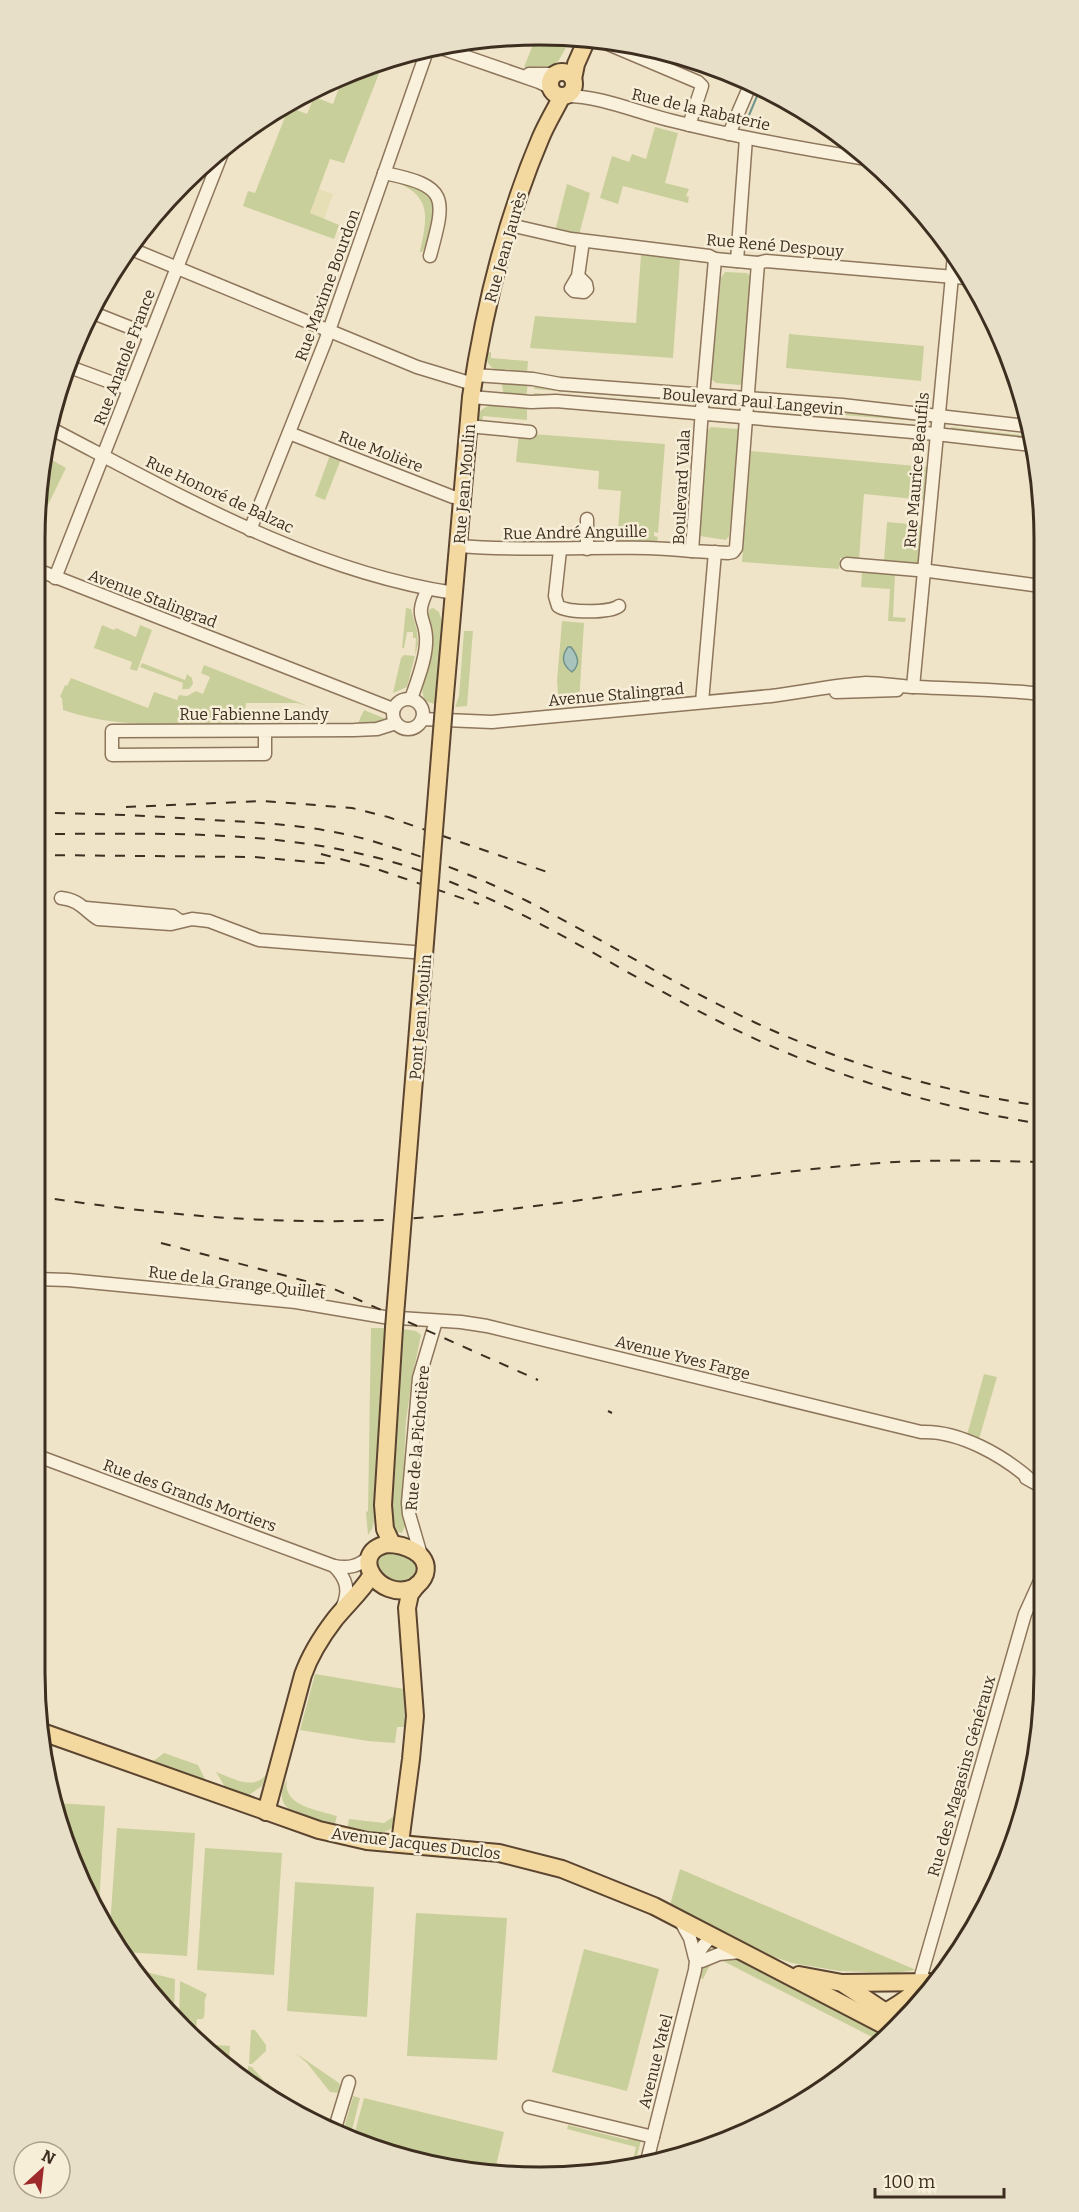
<svg xmlns="http://www.w3.org/2000/svg" width="1079" height="2212" font-family="Bitter,serif">
	<style>
		.farmland { fill: #e6deb5 }
		.green { fill: #c9cf9b; fill-rule: evenodd }
		.water { fill: #a9c4bc; stroke: #6f938a; stroke-width: 1.5 }
		.lines { fill: none; stroke-linecap: round; stroke-linejoin: round }
		.stream { stroke: #6f938a; stroke-width: 2 }
		.minor-casing { stroke: #8d765c; stroke-width: 15 }
		.major-casing { stroke: #5b4430; stroke-width: 20 }
		.minor { stroke: #faf1dc; stroke-width: 12 }
		.major { stroke: #f3d9a0; stroke-width: 16 }
		.rail { stroke: #3d2e20; stroke-width: 2; stroke-dasharray: 10 10; stroke-linecap: butt }
		.major-bridge-casing { stroke: #5b4430; stroke-width: 20; stroke-linecap: butt }
		.major-bridge { stroke: #f3d9a0; stroke-width: 16 }
		.labels { text-anchor: middle; stroke-width: 5; stroke-linejoin: round; paint-order: stroke }
		.street-label { font-size: 16px; fill: #3d2e20; stroke: #f7eed8 }
		.rim { fill: none; stroke: #3d2e20; stroke-width: 3 }
	</style>
	<rect width="100%" height="100%" fill="#f0e4c8"/>
	<polygon class="farmland" points="319,189 333,194 324,219 310,214"/>
	<g class="green">
		<path d="M540,35L570,38C557,67 557,69 524,67L532,47L507,39L508,38Z"/>
		<polygon points="370,66 380,71 344,163 330,159 310,213 339,225 334,239 243,206 248,191 255,193 289,107 307,114 314,97 333,104 344,74 357,70 363,72 365,67"/>
		<polygon points="655,127 678,133 665,183 689,189 686,196 689,197 688,203 623,186 618,204 600,198 612,156 629,162 632,154 646,159"/>
		<path d="M388,179L416,183L432,194C436,216 435,234 422,252H420C429,212 431,194 388,179Z"/>
		<polygon points="567,184 590,193 579,235 555,231"/>
		<polygon points="641,255 680,259 673,358 530,348 535,316 636,323"/>
		<polygon points="725,272 747,273 751,277 744,380 740,385 716,383 711,379 721,278"/>
		<polygon points="789,334 924,346 921,381 786,368"/>
		<polygon points="491,352 491,358 528,361 527,373 513,372 512,370 505,369 504,372 492,368 486,360 487,353"/>
		<polygon points="504,382 528,383 526,398 504,395 502,386"/>
		<polygon points="535,382 692,400 692,402 534,389"/>
		<polygon points="534,393 692,405 692,409 533,400"/>
		<polygon points="760,403 929,417 929,422 760,408"/>
		<polygon points="491,404 501,405 501,407 510,408 511,405 527,407 527,420 483,416 482,421 478,421 477,419 481,410"/>
		<polygon points="759,411 928,426 928,430 759,415"/>
		<polygon points="711,427 738,429 740,433 729,536 726,540 700,536 699,530 708,430"/>
		<polygon points="951,427 1030,436 1032,441 951,432"/>
		<polygon points="519,433 665,444 658,533 654,532 654,536 658,537 657,543 617,542 621,491 598,489 599,471 516,462"/>
		<polygon points="46,436 52,439 45,456 66,468 45,511 38,508"/>
		<polygon points="751,451 927,467 924,500 864,494 859,559 840,558 839,569 742,562"/>
		<polygon points="330,455 341,459 325,500 315,496"/>
		<polygon points="887,522 921,525 918,564 884,561"/>
		<polygon points="862,571 895,574 893,617 906,618 905,622 888,621 890,589 861,587"/>
		<polygon points="406,608 411,609 417,631 418,644 407,687 393,693 401,658 404,655 415,656 416,638 413,638 413,632 407,632 404,648 402,648"/>
		<path d="M433,608L439,612L443,625L438,705L425,701C417,683 431,665 432,646C433,634 425,619 430,609Z"/>
		<path d="M562,621L584,623L579,703L559,705L557,681ZM568,647H571C578,656 580,662 573,672L568,670Z"/>
		<polygon points="102,625 114,630 116,628 136,637 140,625 152,630 137,671 130,669 132,662 94,648"/>
		<polygon points="464,631 473,631 467,706 455,707 459,696"/>
		<polygon points="142,663 185,680 187,674 192,678 193,684 189,689 182,689 183,683 140,667"/>
		<path d="M204,665L308,706L297,703H246L244,724C183,724 120,730 63,710L62,698L60,697L65,685L67,686L71,678L148,708L154,692L177,700L179,695L187,696L196,691L203,694L210,677L201,673Z"/>
		<polygon points="364,710 386,719 381,722 358,723"/>
		<polygon points="371,1328 390,1328 375,1517 372,1529 368,1535 366,1512 368,1511"/>
		<polygon points="403,1329 416,1331 421,1335 412,1378 406,1421 402,1506 405,1526 402,1533 392,1531 391,1502"/>
		<polygon points="984,1374 997,1377 979,1439 967,1435"/>
		<polygon points="391,1548 415,1559 419,1568 413,1580 401,1583 381,1577 374,1559"/>
		<polygon points="315,1674 404,1689 405,1727 397,1727 395,1743 368,1741 300,1730"/>
		<polygon points="164,1753 198,1765 207,1783 152,1762"/>
		<path d="M216,1772C233,1778 254,1792 267,1773L262,1786L246,1797L227,1790Z"/>
		<path d="M287,1780C282,1806 318,1810 337,1816L334,1827C311,1819 267,1813 287,1780Z"/>
		<polygon points="56,1803 105,1806 99,1905 61,1835"/>
		<path d="M395,1811H397L394,1826C380,1839 364,1832 347,1830L349,1819L384,1823L394,1816Z"/>
		<polygon points="117,1828 195,1833 187,1956 124,1952 110,1926"/>
		<polygon points="205,1848 282,1853 274,1975 197,1970"/>
		<polygon points="680,1869 916,1970 896,1973 839,1971 792,1963 774,1957 670,1905"/>
		<polygon points="295,1882 374,1887 367,2017 287,2011"/>
		<polygon points="416,1913 507,1918 497,2060 407,2056"/>
		<polygon points="584,1949 659,1969 627,2091 552,2072"/>
		<path d="M730,1957L754,1965L890,2034L880,2041L719,1959L709,1967L703,1979L697,1977C702,1963 716,1958 730,1957Z"/>
		<polygon points="133,1969 175,1979 174,2017 139,1980"/>
		<path d="M180,1981L207,1994C202,2003 207,2010 203,2019H197L195,2040L179,2023Z"/>
		<polygon points="251,2030 255,2030 266,2045 266,2051 252,2064 249,2064"/>
		<polygon points="216,2045 230,2046 229,2063 222,2063 215,2058"/>
		<polygon points="294,2052 339,2083 341,2088 339,2093 330,2092 307,2063"/>
		<polygon points="248,2066 252,2067 265,2082 269,2083 269,2090 273,2090 278,2102 248,2082"/>
		<polygon points="347,2094 360,2098 351,2134 343,2131 353,2097"/>
		<polygon points="364,2098 504,2132 495,2170 441,2168 354,2135"/>
		<polygon points="568,2125 628,2140 629,2136 641,2140 635,2164 632,2165 636,2147 567,2129"/>
	</g>
	<path class="water" d="M568,647H571C578,656 581,664 572,672C562,665 561,656 568,647Z"/>
	<g class="lines">
		<polyline class="stream" points="747,120 760,89"/>
		<g class="minor-casing">
			<g id="minor">
				<polyline points="601,41 698,82 702,86 689,125"/>
				<polyline points="435,46 539,82 551,88"/>
				<polyline points="529,74 555,74"/>
				<path d="M566,96C602,96 638,113 673,121C737,137 802,149 867,159"/>
				<polyline points="729,134 751,83"/>
				<path d="M384,173C449,186 446,197 430,256"/>
				<polyline points="510,225 571,239 709,256 715,259 758,263 766,261 966,278"/>
				<polyline points="129,248 417,367 473,384"/>
				<polyline points="715,259 703,395 692,551 728,553 733,552 736,548 758,263"/>
				<polyline points="737,261 746,138"/>
				<polyline points="578,276 586,284 587,289 584,292 574,291 571,288 578,276 583,241"/>
				<polyline points="91,312 149,335"/>
				<polyline points="67,366 129,389"/>
				<polyline points="475,375 533,379 560,384 842,405 1027,426"/>
				<polyline points="471,397 531,402 556,401 936,434 1032,445"/>
				<polyline points="468,426 530,432"/>
				<path d="M48,427C177,494 309,571 454,593"/>
				<polyline points="289,433 453,497 462,497"/>
				<polyline points="250,530 325,342 428,48"/>
				<path d="M459,546C536,553 614,543 692,551"/>
				<polyline points="587,549 587,519"/>
				<path d="M560,550L555,596L558,606C568,613 610,613 619,606"/>
				<polyline points="847,564 929,571 1041,586"/>
				<polyline points="35,569 393,709"/>
				<polyline points="55,578 224,148"/>
				<polyline points="913,687 954,255"/>
				<polyline points="836,692 897,690"/>
				<circle cx="408" cy="714" r="15"/>
				<path d="M411,699C417,681 425,662 426,644C428,617 412,620 428,589"/>
				<polyline points="702,702 715,552"/>
				<path d="M422,719L492,722L771,696C803,692 834,685 866,683C884,683 900,687 917,687C958,689 1000,689 1041,694"/>
				<polyline points="265,731 265,754 112,755 112,731 354,730 377,729 396,723"/>
				<path d="M61,898C80,900 84,910 98,919L171,924L192,919L209,921L259,940L426,953"/>
				<polyline points="86,908 173,916 180,921"/>
				<path d="M35,1279L68,1280L296,1302L384,1317L461,1322L487,1326L921,1432C959,1430 1004,1456 1032,1481"/>
				<path d="M35,1455L334,1566C350,1569 358,1566 371,1556"/>
				<polyline points="1026,1478 1044,1488"/>
				<polyline points="421,1555 409,1514 408,1503 419,1378 436,1321"/>
				<path d="M334,1566C347,1579 350,1591 342,1608"/>
				<polyline points="680,1920 690,1938 695,1958"/>
				<polyline points="702,1961 719,1954 741,1952"/>
				<polyline points="919,1990 921,1976 1025,1614 1044,1572"/>
				<polyline points="529,2107 653,2137"/>
				<polyline points="335,2128 349,2082"/>
				<path d="M647,2161L695,1970C696,1954 701,1946 713,1936"/>
			</g>
		</g>
		<g class="major-casing">
			<g id="major">
				<circle cx="562" cy="84" r="12"/>
				<polyline points="573,79 576,64 587,39"/>
				<path d="M444,706L471,397C484,309 506,219 541,137C547,123 555,110 562,96"/>
				<path d="M387,1544C403,1544 431,1553 425,1574C423,1580 418,1585 413,1588C379,1602 347,1553 387,1544Z"/>
				<polyline points="392,1544 385,1529 383,1505 394,1328"/>
				<polyline points="45,1733 319,1830 367,1841 499,1853 562,1869 654,1906 895,2031"/>
				<path d="M266,1812L303,1675C310,1655 322,1636 335,1619C347,1604 361,1592 371,1576"/>
				<polyline points="400,1843 411,1759 415,1716 407,1608 410,1594 417,1585"/>
				<polyline points="799,1975 842,1983 902,2023"/>
				<polyline points="842,1983 936,1982"/>
				<path d="M877,2015C899,2009 916,1987 935,1982"/>
			</g>
		</g>
		<use href="#minor" class="minor"/>
		<use href="#major" class="major"/>
		<g class="rail">
			<polyline points="126,807 264,801 352,808 388,817 550,873"/>
			<path d="M35,813C93,813 152,816 211,820C270,823 328,826 385,845C434,860 483,879 529,902C605,941 678,986 756,1023C847,1065 944,1092 1042,1106"/>
			<path d="M35,834C160,834 285,828 406,866C517,901 618,971 722,1023C823,1074 931,1106 1042,1124"/>
			<polyline points="321,854 371,867 479,904"/>
			<polyline points="35,855 254,857 333,864"/>
			<path d="M35,1196C165,1216 297,1228 430,1217C581,1205 729,1174 880,1163C934,1159 989,1161 1043,1162"/>
			<polyline points="161,1243 332,1288 538,1380"/>
			<polyline points="608,1411 612,1413"/>
		</g>
		<g class="major-bridge-casing">
			<polyline id="major-bridge" points="394,1328 444,706"/>
		</g>
		<use href="#major-bridge" class="major-bridge"/>
	</g>
	<g class="labels">
		<g class="street-label">
			<text transform="translate(701 109) rotate(13)" y="6">Rue de la Rabaterie</text>
			<text transform="translate(775 245) rotate(5)" y="6">Rue René Despouy</text>
			<text transform="translate(505 247) rotate(-74)" y="6">Rue Jean Jaurès</text>
			<text transform="translate(327 285) rotate(-70)" y="6">Rue Maxime Bourdon</text>
			<text transform="translate(124 357) rotate(-69)" y="6">Rue Anatole France</text>
			<text transform="translate(753 401) rotate(5)" y="6">Boulevard Paul Langevin</text>
			<text transform="translate(381 451) rotate(21)" y="6">Rue Molière</text>
			<text transform="translate(916 470) rotate(-85)" y="6">Rue Maurice Beaufils</text>
			<text transform="translate(464 484) rotate(-85)" y="6">Rue Jean Moulin</text>
			<text transform="translate(681 487) rotate(-87)" y="6">Boulevard Viala</text>
			<text transform="translate(220 494) rotate(25)" y="6">Rue Honoré de Balzac</text>
			<text transform="translate(575 532) rotate(-1)" y="6">Rue André Anguille</text>
			<text transform="translate(153 598) rotate(21)" y="6">Avenue Stalingrad</text>
			<text transform="translate(616 694) rotate(-5)" y="6">Avenue Stalingrad</text>
			<text x="254" y="720">Rue Fabienne Landy</text>
			<text transform="translate(420 1017) rotate(-85)" y="6">Pont Jean Moulin</text>
			<text transform="translate(237 1282) rotate(7)" y="6">Rue de la Grange Quillet</text>
			<text transform="translate(683 1357) rotate(14)" y="6">Avenue Yves Farge</text>
			<text transform="translate(417 1438) rotate(-85)" y="6">Rue de la Pichotière</text>
			<text transform="translate(190 1495) rotate(20)" y="6">Rue des Grands Mortiers</text>
			<text transform="translate(961 1776) rotate(-74)" y="6">Rue des Magasins Généraux</text>
			<text transform="translate(416 1843) rotate(7)" y="6">Avenue Jacques Duclos</text>
			<text transform="translate(655 2061) rotate(-76)" y="6">Avenue Vatel</text>
		</g>
	</g>
	<path d="M0 0H1079V2212H0ZM539 45H540A494 494 0 0 1 1034 539V1673A494 494 0 0 1 540 2167H539A494 494 0 0 1 45 1673V539A494 494 0 0 1 539 45Z" fill="#e8dfc9" fill-rule="evenodd"/>
	<path class="rim" d="M539 45H540A494 494 0 0 1 1034 539V1673A494 494 0 0 1 540 2167H539A494 494 0 0 1 45 1673V539A494 494 0 0 1 539 45Z"/>
	<g transform="translate(42 2170) rotate(27)"><circle r="28" fill="#f7eed8" stroke="#ada18e" stroke-width="1.5"/>
	<path d="M0-4.5L10 22L0 15L-10 22Z" fill="#9e2a2b"/>
	<text y="-9" font-size="16" font-weight="bold" text-anchor="middle" fill="#3d2e20">N</text>
	</g>
	<path d="M875 2188v9h129v-9" fill="none" stroke="#3d2e20" stroke-width="3"/>
	<text x="884" y="2188" font-size="18" fill="#3d2e20" stroke="#f7eed8" stroke-width="4.5" paint-order="stroke">100 m</text>
</svg>
